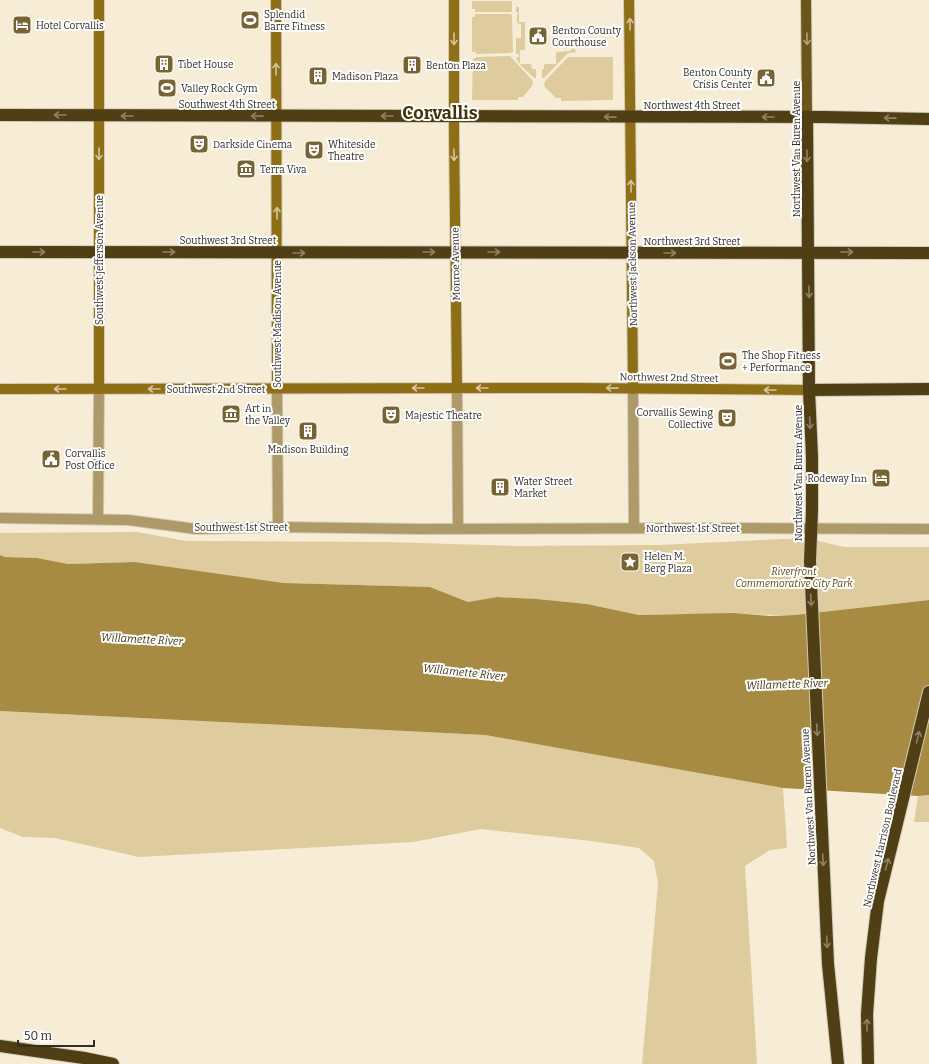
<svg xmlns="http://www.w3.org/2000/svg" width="929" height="1064" font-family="Bitter,serif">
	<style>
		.green { fill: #decb9e }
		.water { fill: #a88b43 }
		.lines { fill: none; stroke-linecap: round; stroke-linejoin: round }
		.street-casing { stroke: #d3cab7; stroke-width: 12 }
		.secondary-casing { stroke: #d3cab7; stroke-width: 12 }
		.primary-casing { stroke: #d3cab7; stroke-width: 12 }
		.highway-casing { stroke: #d3cab7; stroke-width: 14 }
		.street { stroke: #ae9968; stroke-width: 10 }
		.secondary { stroke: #8f6f16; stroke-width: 10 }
		.primary { stroke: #6c551b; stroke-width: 10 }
		.highway { stroke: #503f15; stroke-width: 12 }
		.oneway { stroke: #d2c5a2 }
		.oneway2 { stroke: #aea282 }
		.oneway3 { stroke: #8d8267 }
		.labels { text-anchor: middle; stroke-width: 4; stroke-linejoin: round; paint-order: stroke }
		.poi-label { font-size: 10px; fill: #312d25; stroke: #fff; text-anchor: start }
		.street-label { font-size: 10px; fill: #312d25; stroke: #fff }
		.park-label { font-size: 10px; font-style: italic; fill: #604b13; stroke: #fff }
		.water-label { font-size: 11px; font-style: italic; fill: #453718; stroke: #fff }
		.town-label { font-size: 18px; font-weight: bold; fill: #43330a; stroke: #fff }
	</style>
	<rect width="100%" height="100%" fill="#f7edd7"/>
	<g class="green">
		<polygon points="472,1 512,1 512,12 475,12 475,9 472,9"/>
		<path d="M516,7H519V22H525V50H520V64H531L532,69H536V78H534C528,71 519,66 516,57H519V54H516V38H521V24L517,23V15L518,14V12H516Z"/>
		<polygon points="475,14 511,14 512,16 513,52 509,53 476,54 476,52 472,52 472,17 475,17"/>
		<polygon points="573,48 577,52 568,53 544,78 542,78 542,69 544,69 544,64 556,64 556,52 570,51"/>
		<polygon points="510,56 533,81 532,86 523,97 518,97 518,100 472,100 473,58 476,58 476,57"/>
		<polygon points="568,57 613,57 613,100 561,101 561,98 556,98 544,86 545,81"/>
		<polygon points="137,532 186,541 388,542 515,546 659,545 806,538 844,547 929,547 929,600 795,615 676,614 639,615 587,604 537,599 497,597 468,602 430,587 284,583 135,562 68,564 37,558 5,557 0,555 0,533"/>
		<polygon points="0,711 485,735 783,788 787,848 770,850 745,866 757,1064 642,1064 658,884 654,861 639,848 591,841 481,829 413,842 139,857 55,838 23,837 0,828"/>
		<polygon points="929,795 929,822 914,822 918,796"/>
	</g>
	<polygon class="water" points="0,555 5,557 37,558 68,564 135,562 284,583 430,587 468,602 497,597 537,599 587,604 639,615 732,613 770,616 795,615 929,600 929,795 918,796 783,788 485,735 0,711"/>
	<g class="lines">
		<g class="street-casing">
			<g id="street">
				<polyline points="277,388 278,527"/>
				<polyline points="457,388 458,528"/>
				<polyline points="633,389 634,528"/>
				<polyline points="0,518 128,520 196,529 278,527 420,529 735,528 929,529"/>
				<polyline points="98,519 99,389"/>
			</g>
		</g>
		<g class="secondary-casing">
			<g id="secondary">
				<polyline points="99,0 99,389"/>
				<polyline points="276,0 277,388"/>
				<polyline points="454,0 454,133 457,388"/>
				<polyline points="629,0 633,389"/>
				<polyline points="0,389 579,388 809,390"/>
			</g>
		</g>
		<g class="primary-casing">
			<polyline id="primary" points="806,0 807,117"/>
		</g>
		<g class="highway-casing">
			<g id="highway">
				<polyline points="0,115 824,117 929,119"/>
				<polyline points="807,117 809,390 812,457 812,510 810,561 828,964 838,1064"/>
				<polyline points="0,252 929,253"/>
				<polyline points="809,390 929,389"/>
				<polyline points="0,1046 84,1058 113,1064"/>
				<polyline points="868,1064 867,1014 871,958 878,901 929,692"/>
			</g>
		</g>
		<use href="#street" class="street"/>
		<use href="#secondary" class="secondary"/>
		<use href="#primary" class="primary"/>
		<use href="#highway" class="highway"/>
	</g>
	<defs><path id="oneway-shaft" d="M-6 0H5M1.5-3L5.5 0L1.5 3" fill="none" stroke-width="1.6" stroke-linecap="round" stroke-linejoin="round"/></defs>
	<g class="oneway">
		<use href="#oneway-shaft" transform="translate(630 24) rotate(-90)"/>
		<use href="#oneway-shaft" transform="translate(454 39) rotate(90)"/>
		<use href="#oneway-shaft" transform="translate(276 69) rotate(-90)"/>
		<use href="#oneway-shaft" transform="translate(99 154) rotate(91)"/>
		<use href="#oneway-shaft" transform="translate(454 155) rotate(89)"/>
		<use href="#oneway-shaft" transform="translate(631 186) rotate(-91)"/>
		<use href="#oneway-shaft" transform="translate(277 213) rotate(-90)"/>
		<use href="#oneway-shaft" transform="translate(418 388) rotate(-180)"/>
		<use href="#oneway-shaft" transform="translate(482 388) rotate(180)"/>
		<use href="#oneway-shaft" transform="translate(612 388) rotate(-179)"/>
		<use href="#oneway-shaft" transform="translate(60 389) rotate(180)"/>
		<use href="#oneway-shaft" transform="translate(154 389) rotate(180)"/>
		<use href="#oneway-shaft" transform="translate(770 390) rotate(-180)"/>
	</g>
	<use class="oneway2" href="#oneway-shaft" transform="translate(807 39) rotate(89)"/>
	<g class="oneway3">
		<use href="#oneway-shaft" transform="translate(60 115) rotate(-180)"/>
		<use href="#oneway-shaft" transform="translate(127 116) rotate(-180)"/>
		<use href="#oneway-shaft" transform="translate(257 116) rotate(-179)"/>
		<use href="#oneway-shaft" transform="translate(387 116) rotate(-180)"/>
		<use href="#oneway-shaft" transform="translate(610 117) rotate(-179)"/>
		<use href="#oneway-shaft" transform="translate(768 117) rotate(-180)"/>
		<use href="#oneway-shaft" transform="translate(890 118) rotate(-179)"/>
		<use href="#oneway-shaft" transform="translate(807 156) rotate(90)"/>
		<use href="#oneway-shaft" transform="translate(39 252)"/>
		<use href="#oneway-shaft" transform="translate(169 252)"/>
		<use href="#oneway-shaft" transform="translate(429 252)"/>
		<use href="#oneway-shaft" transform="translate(494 252)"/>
		<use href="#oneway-shaft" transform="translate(847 252)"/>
		<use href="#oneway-shaft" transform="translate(299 253)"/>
		<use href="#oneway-shaft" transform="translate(670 253)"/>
		<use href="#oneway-shaft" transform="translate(809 292) rotate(89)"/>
		<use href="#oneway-shaft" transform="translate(810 423) rotate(87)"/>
		<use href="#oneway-shaft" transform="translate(811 600) rotate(87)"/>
		<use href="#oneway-shaft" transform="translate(817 730) rotate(87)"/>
		<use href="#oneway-shaft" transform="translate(918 737) rotate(-76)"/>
		<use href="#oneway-shaft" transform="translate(823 860) rotate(87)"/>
		<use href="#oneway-shaft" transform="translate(887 864) rotate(-76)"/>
		<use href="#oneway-shaft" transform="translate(827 942) rotate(87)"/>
		<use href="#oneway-shaft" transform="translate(867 1025) rotate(-91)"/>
	</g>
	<defs>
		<g id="stadium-square" transform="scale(1)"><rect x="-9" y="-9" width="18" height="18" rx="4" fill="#786332" stroke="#fff"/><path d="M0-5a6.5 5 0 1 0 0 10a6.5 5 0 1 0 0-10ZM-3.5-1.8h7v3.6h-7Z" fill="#fff"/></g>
		<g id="hotel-square" transform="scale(1)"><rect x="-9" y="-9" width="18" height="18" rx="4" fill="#786332" stroke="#fff"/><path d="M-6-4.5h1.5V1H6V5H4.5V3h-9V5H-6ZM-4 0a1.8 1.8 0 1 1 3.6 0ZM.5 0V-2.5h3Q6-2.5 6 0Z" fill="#fff"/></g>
		<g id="civic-square" transform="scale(1)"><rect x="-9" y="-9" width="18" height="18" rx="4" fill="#786332" stroke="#fff"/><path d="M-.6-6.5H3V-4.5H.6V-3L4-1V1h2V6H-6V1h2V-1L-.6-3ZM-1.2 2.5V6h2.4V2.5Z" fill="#fff"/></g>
		<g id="building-square" transform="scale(1)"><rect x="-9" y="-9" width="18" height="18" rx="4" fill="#786332" stroke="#fff"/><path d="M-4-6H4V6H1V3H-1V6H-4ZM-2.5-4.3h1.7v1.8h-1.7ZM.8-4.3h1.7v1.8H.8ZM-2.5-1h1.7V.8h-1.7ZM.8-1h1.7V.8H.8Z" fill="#fff"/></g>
		<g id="theatre-square" transform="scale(1)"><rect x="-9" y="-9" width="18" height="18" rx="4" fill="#786332" stroke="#fff"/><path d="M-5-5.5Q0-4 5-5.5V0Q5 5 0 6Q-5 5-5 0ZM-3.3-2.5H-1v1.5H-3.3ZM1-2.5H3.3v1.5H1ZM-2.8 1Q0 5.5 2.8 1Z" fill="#fff"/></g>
		<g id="museum-square" transform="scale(1)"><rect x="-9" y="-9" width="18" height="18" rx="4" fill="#786332" stroke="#fff"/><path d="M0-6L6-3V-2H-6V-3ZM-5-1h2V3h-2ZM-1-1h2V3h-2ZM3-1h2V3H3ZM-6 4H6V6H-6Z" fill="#fff"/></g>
		<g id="sight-square" transform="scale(1)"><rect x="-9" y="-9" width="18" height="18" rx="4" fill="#786332" stroke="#fff"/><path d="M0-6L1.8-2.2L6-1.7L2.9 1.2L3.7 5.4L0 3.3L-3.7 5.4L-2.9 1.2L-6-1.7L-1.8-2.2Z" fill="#fff"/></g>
	</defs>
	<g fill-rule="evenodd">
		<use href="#stadium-square" x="250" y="20"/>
		<use href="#hotel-square" x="22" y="25"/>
		<use href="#civic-square" x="538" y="36"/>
		<use href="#building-square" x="164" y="64"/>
		<use href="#building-square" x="412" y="65"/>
		<use href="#building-square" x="318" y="76"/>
		<use href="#civic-square" x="766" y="78"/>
		<use href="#stadium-square" x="167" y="88"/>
		<use href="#theatre-square" x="199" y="144"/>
		<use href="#theatre-square" x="314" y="150"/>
		<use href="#museum-square" x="246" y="169"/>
		<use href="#stadium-square" x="728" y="361"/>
		<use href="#museum-square" x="231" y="414"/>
		<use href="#theatre-square" x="391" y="415"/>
		<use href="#theatre-square" x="727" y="418"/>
		<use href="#building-square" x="308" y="431"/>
		<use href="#civic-square" x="51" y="459"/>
		<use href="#hotel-square" x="881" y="478"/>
		<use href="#building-square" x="500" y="487"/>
		<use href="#sight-square" x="630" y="562"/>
	</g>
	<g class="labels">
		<g class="poi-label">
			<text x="264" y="18">Splendid<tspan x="264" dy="12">Barre Fitness</tspan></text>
			<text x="36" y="29">Hotel Corvallis</text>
			<text x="552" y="34">Benton County<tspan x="552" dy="12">Courthouse</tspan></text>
			<text x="178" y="68">Tibet House</text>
			<text x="426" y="69">Benton Plaza</text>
			<text x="752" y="76" text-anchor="end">Benton County<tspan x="752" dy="12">Crisis Center</tspan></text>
			<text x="332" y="80">Madison Plaza</text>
			<text x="181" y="92">Valley Rock Gym</text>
			<text x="213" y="148">Darkside Cinema</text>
			<text x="328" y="148">Whiteside<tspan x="328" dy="12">Theatre</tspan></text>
			<text x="260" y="173">Terra Viva</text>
			<text x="742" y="359">The Shop Fitness<tspan x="742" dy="12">+ Performance</tspan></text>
			<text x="245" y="412">Art in<tspan x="245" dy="12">the Valley</tspan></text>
			<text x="713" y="416" text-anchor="end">Corvallis Sewing<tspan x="713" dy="12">Collective</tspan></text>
			<text x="405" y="419">Majestic Theatre</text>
			<text x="308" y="453" text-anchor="middle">Madison Building</text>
			<text x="65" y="457">Corvallis<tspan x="65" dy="12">Post Office</tspan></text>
			<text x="867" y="482" text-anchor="end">Rodeway Inn</text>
			<text x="514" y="485">Water Street<tspan x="514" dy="12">Market</tspan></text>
			<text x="644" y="560">Helen M.<tspan x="644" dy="12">Berg Plaza</tspan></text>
		</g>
		<g class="street-label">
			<text x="227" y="108">Southwest 4th Street</text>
			<text x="692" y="109">Northwest 4th Street</text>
			<text transform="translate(796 149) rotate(-90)" y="4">Northwest Van Buren Avenue</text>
			<text x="228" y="244">Southwest 3rd Street</text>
			<text x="692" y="245">Northwest 3rd Street</text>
			<text transform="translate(99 260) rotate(-90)" y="4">Southwest Jefferson Avenue</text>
			<text transform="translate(455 264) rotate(-91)" y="4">Monroe Avenue</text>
			<text transform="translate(632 264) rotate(-91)" y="4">Northwest Jackson Avenue</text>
			<text transform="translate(277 324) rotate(-90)" y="4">Southwest Madison Avenue</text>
			<text transform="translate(669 377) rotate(1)" y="4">Northwest 2nd Street</text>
			<text x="216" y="393">Southwest 2nd Street</text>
			<text transform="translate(798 473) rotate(-90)" y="4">Northwest Van Buren Avenue</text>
			<text x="241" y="531">Southwest 1st Street</text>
			<text x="693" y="532">Northwest 1st Street</text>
			<text transform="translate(808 797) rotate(-93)" y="4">Northwest Van Buren Avenue</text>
			<text transform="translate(882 838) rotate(-77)" y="4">Northwest Harrison Boulevard</text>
		</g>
		<g class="park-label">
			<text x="794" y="575">Riverfront<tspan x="794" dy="12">Commemorative City Park</tspan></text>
		</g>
		<g class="water-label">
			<text transform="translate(142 639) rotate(3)" y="4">Willamette River</text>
			<text transform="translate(464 672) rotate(6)" y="4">Willamette River</text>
			<text transform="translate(787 684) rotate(-2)" y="4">Willamette River</text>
		</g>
		<g class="town-label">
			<text x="440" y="119">Corvallis</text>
		</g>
	</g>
	<path d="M18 1040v6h76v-6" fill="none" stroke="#312d25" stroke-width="2"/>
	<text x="24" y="1040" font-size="12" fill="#312d25" stroke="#ffffff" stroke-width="3" paint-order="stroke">50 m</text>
</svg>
